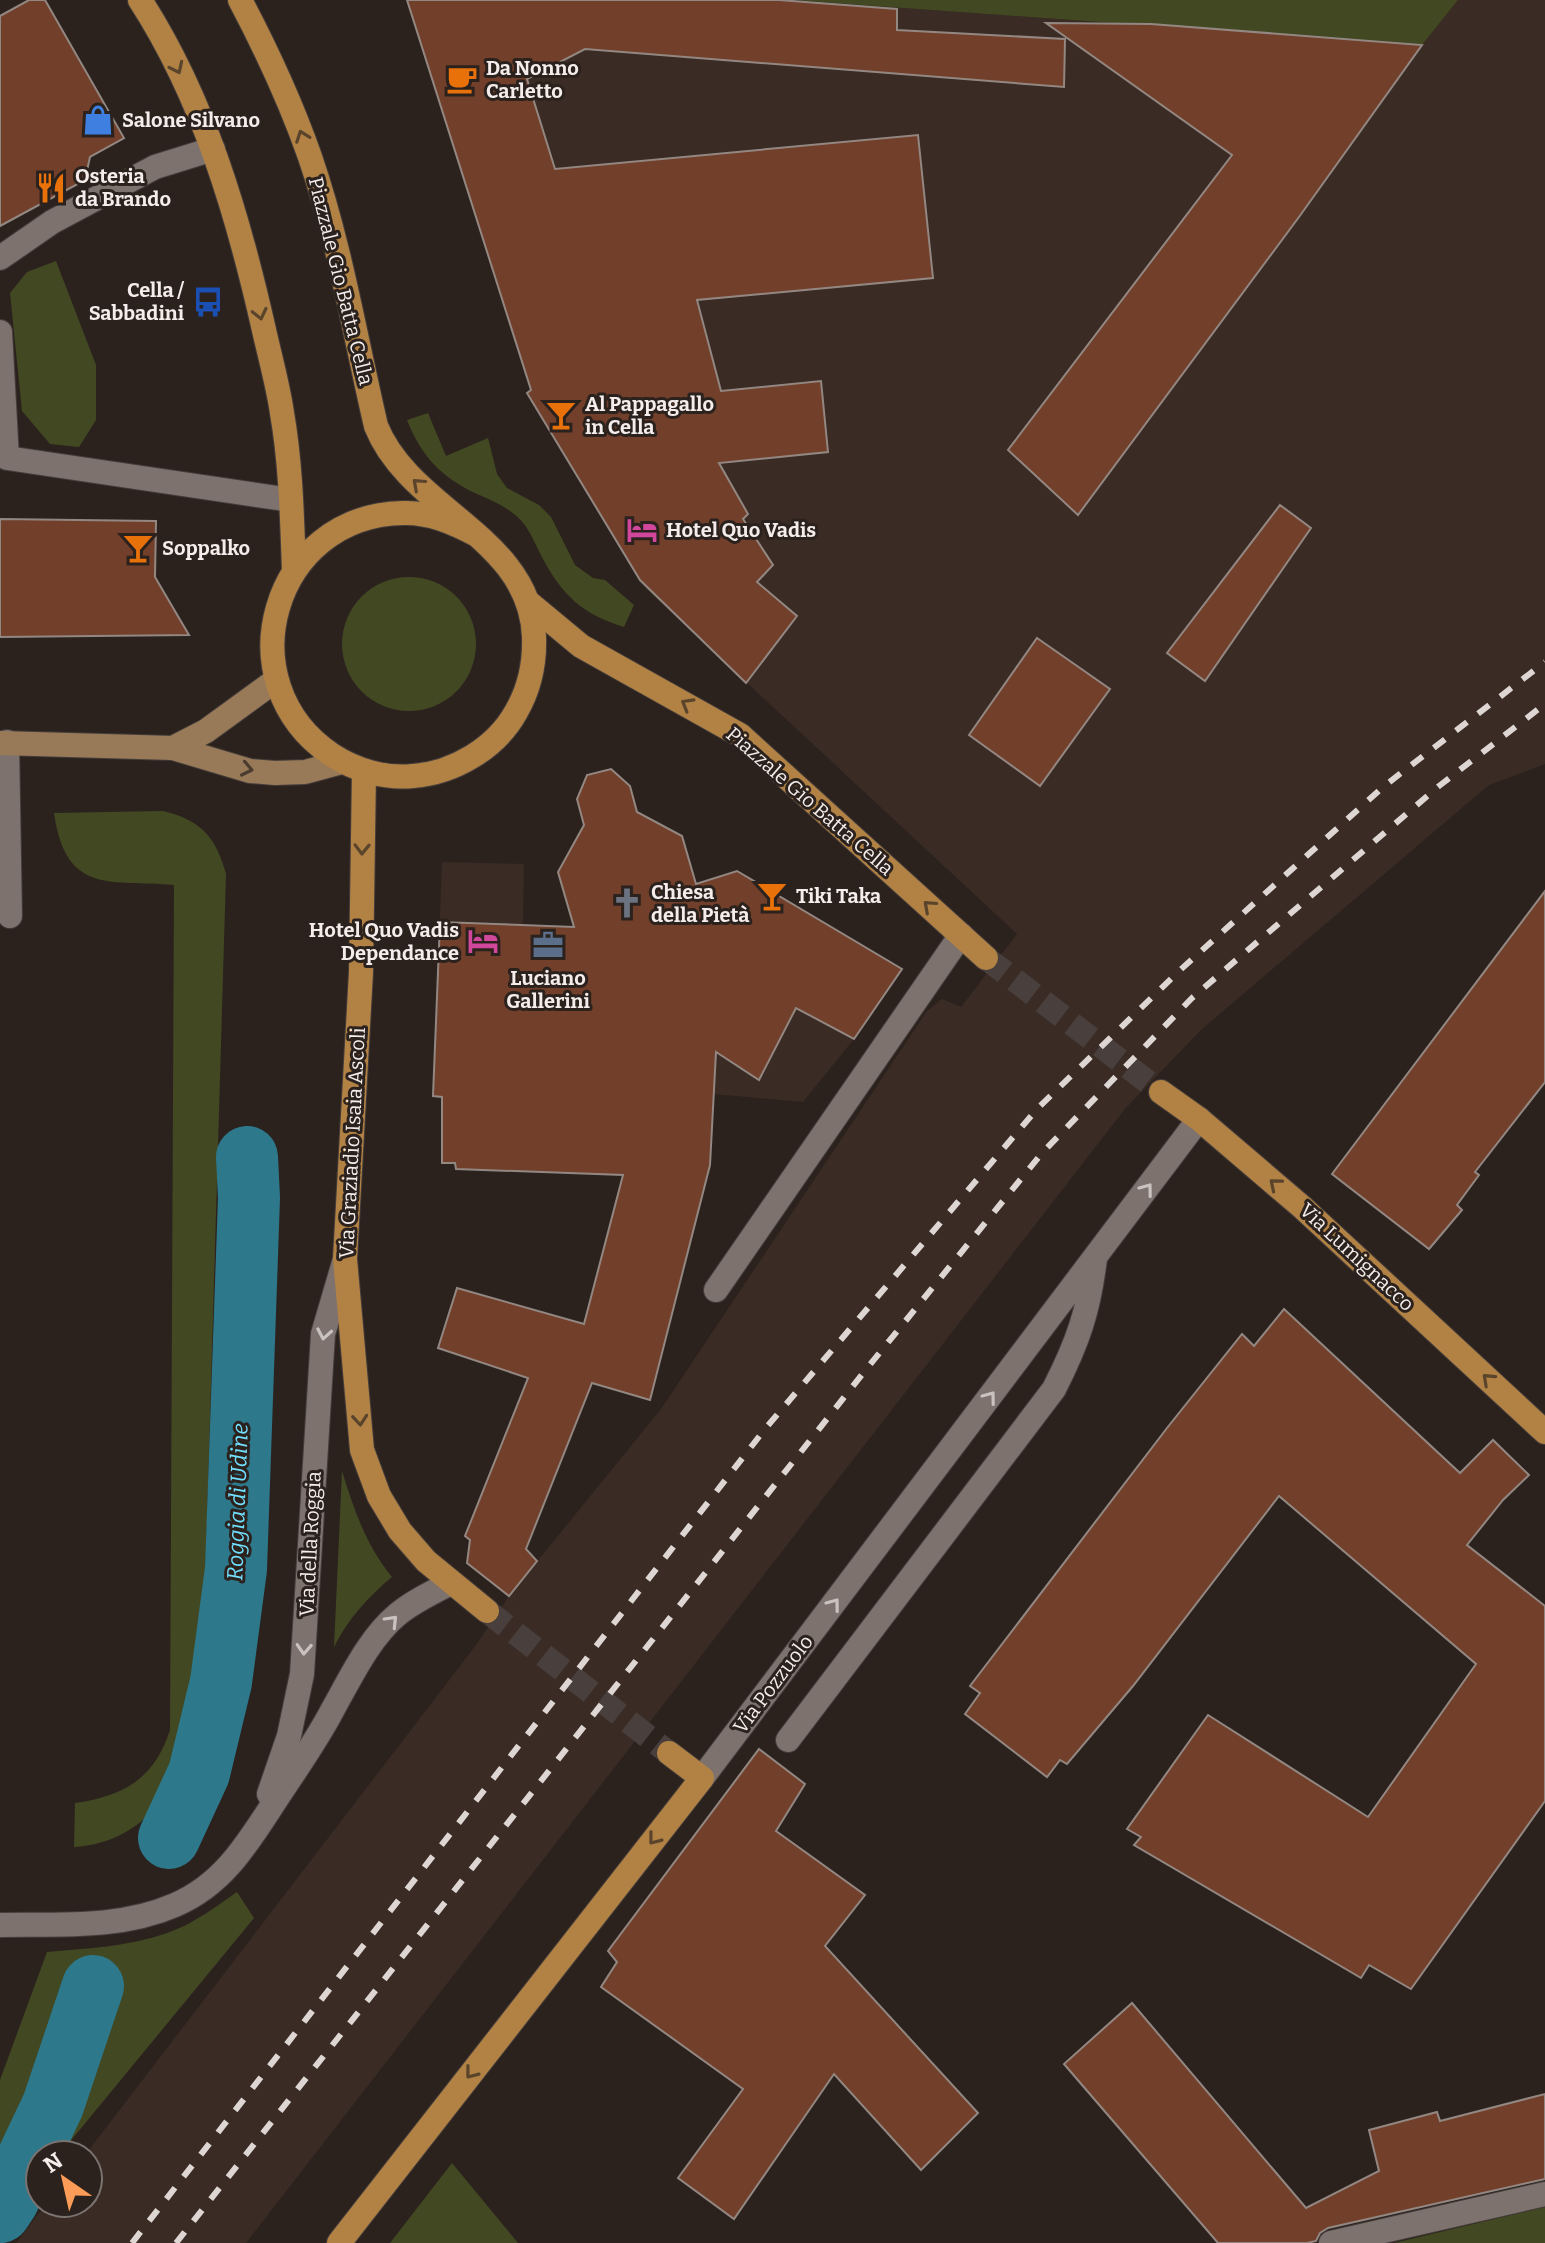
<svg xmlns="http://www.w3.org/2000/svg" width="1545" height="2243" font-family="Bitter,serif">
	<style>
		.built { fill: #3a2b24 }
		.green { fill: #424822 }
		.lines { fill: none; stroke-linecap: round; stroke-linejoin: round }
		.canal { stroke: #2e788c; stroke-width: 62 }
		.building { fill: #723f2a; stroke: #938782; stroke-width: 2 }
		.primary-tunnel { stroke: #49403d; stroke-width: 24; stroke-dasharray: 24 12; stroke-linecap: butt }
		.lane-casing { stroke: #453d3a; stroke-width: 26 }
		.street-casing { stroke: #453d3a; stroke-width: 26 }
		.secondary-casing { stroke: #453d3a; stroke-width: 26 }
		.primary-casing { stroke: #453d3a; stroke-width: 26 }
		.lane { stroke: #7d726d; stroke-width: 24 }
		.street { stroke: #7d726d; stroke-width: 24 }
		.secondary { stroke: #987a59; stroke-width: 24 }
		.primary { stroke: #b28245; stroke-width: 24 }
		.rail { stroke: #ddd6d3; stroke-width: 6; stroke-dasharray: 14 14; stroke-linecap: butt }
		.oneway { stroke: #5a442c }
		.oneway2 { stroke: #4c3c30 }
		.oneway3 { stroke: #cac2bf }
		.labels { text-anchor: middle; stroke-width: 6; stroke-linejoin: round; paint-order: stroke }
		.poi-label { font-size: 20px; font-weight: bold; fill: #f4edeb; stroke: #2b221e; text-anchor: start }
		.street-label { font-size: 20px; fill: #f4edeb; stroke: #2b221e }
		.water-label { font-size: 22px; font-style: italic; fill: #72dffd; stroke: #2b221e }
	</style>
	<rect width="100%" height="100%" fill="#2b221e"/>
	<g class="built">
		<polygon points="407,0 792,0 1422,45 1458,0 1545,0 1545,764 1489,785 1201,1030 1125,1109 246,2243 16,2243 47,2203 88,2203 88,2155 85,2155 476,1645 509,1596 661,1409 927,1011 942,999 961,1007 1017,934 644,587 527,393 531,390"/>
		<polygon points="442,862 524,864 523,934 591,935 737,871 902,969 854,1039 803,1102 713,1094 433,1095"/>
	</g>
	<g class="green">
		<polygon points="792,0 1458,0 1422,45"/>
		<polygon points="56,261 96,365 96,420 79,447 50,444 22,411 10,293 27,272"/>
		<path d="M428,413L446,456L488,438L497,474L507,488L539,505L551,517L575,565L593,578L605,580L634,605L624,627C582,614 562,595 542,557C536,546 531,533 524,524C512,509 494,501 477,494C442,478 421,456 407,420Z"/>
		<circle cx="409" cy="644" r="67"/>
		<path d="M163,811C201,820 216,837 226,874L205,1589C199,1647 194,1737 168,1788C150,1824 113,1845 74,1847L75,1803C124,1796 154,1779 170,1730L174,885C112,879 66,897 54,813Z"/>
		<path d="M342,1471C354,1510 366,1545 392,1577C368,1597 348,1619 334,1647Z"/>
		<path d="M237,1892L254,1918L59,2155H40V2178L0,2224V2080L47,1952C94,1948 141,1946 184,1926C202,1917 220,1904 237,1892Z"/>
		<polygon points="452,2163 518,2243 390,2243"/>
		<polygon points="1545,2207 1545,2243 1394,2243"/>
	</g>
	<g class="lines">
		<g class="canal">
			<polyline points="169,1838 199,1773 221,1682 236,1569 249,1198 247,1157"/>
			<polyline points="0,2212 8,2200 53,2105 93,1986"/>
		</g>
	</g>
	<g class="building">
		<polygon points="29,0 45,0 124,138 90,157 85,180 0,226 0,16"/>
		<polygon points="407,0 779,0 897,9 897,30 1065,39 1064,87 585,49 527,79 555,169 918,135 933,278 697,300 721,391 821,381 828,452 719,463 748,514 743,519 773,565 757,582 797,616 746,683 640,580 527,393 531,390"/>
		<polygon points="1046,23 1151,24 1422,45 1299,217 1078,515 1008,450 1232,155"/>
		<polygon points="1280,505 1311,528 1205,681 1167,653"/>
		<polygon points="0,519 156,521 155,577 189,635 0,637"/>
		<polygon points="1037,638 1110,689 1040,786 969,735"/>
		<polygon points="611,769 630,786 637,812 682,836 696,884 737,871 902,969 854,1039 796,1008 759,1080 716,1052 710,1165 650,1400 592,1383 526,1549 537,1561 509,1596 467,1563 470,1540 465,1536 528,1378 438,1348 457,1288 584,1324 623,1175 456,1169 455,1163 442,1163 442,1097 433,1096 440,922 574,927 558,872 584,825 577,799 587,775"/>
		<polygon points="1545,891 1545,1082 1475,1172 1479,1175 1457,1205 1462,1210 1429,1249 1332,1174"/>
		<polygon points="1284,1309 1460,1473 1493,1440 1529,1475 1503,1500 1467,1545 1545,1606 1545,1801 1411,1989 1369,1965 1361,1978 1134,1845 1141,1837 1127,1829 1208,1715 1368,1817 1476,1664 1279,1496 1133,1686 1067,1764 1060,1760 1047,1777 965,1714 980,1693 970,1686 1167,1428 1242,1334 1254,1346"/>
		<polygon points="759,1749 805,1784 776,1831 865,1895 825,1946 978,2113 921,2170 834,2074 734,2219 678,2178 743,2089 601,1987 617,1962 608,1951"/>
		<polygon points="1132,2003 1306,2208 1379,2171 1369,2130 1437,2112 1440,2121 1545,2094 1545,2179 1328,2228 1320,2233 1316,2241 1307,2243 1218,2243 1064,2064"/>
	</g>
	<g class="lines">
		<g class="primary-tunnel">
			<polyline points="986,958 1161,1092"/>
			<polyline points="487,1611 669,1753"/>
		</g>
		<g class="lane-casing">
			<g id="lane">
				<polyline points="0,258 52,222 155,167 213,149"/>
				<polyline points="0,332 7,458 291,500"/>
				<polyline points="7,742 10,916"/>
				<polyline points="716,1290 961,935"/>
				<path d="M788,1740L1054,1389C1078,1342 1089,1310 1095,1258"/>
				<polyline points="1331,2243 1545,2194"/>
			</g>
		</g>
		<g class="street-casing">
			<g id="street">
				<polyline points="702,1778 1199,1119"/>
				<polyline points="269,1794 289,1736 302,1674 323,1334 345,1259"/>
				<path d="M0,1925C59,1924 120,1929 175,1905C227,1883 251,1837 281,1792C299,1765 318,1738 333,1709C351,1677 369,1638 398,1614C414,1601 433,1592 451,1583"/>
			</g>
		</g>
		<g class="secondary-casing">
			<g id="secondary">
				<polyline points="0,743 173,748 250,771 275,773 305,772 342,762"/>
				<polyline points="173,748 206,731 276,680"/>
			</g>
		</g>
		<g class="primary-casing">
			<g id="primary">
				<path d="M140,0C204,99 238,215 264,330C270,357 278,385 282,413C291,465 292,518 294,571"/>
				<path d="M240,0C267,51 291,103 310,157C340,244 355,336 376,426C410,511 531,537 534,637C535,664 530,688 516,712C496,748 454,773 413,776C385,779 355,770 332,755C224,683 272,515 403,513C430,512 454,523 477,535"/>
				<polyline points="528,602 581,646 740,735 986,958"/>
				<polyline points="364,771 361,972 345,1259 362,1450 379,1496 400,1531 426,1561 487,1611"/>
				<polyline points="1161,1092 1199,1119 1302,1207 1545,1432"/>
				<polyline points="339,2243 702,1778 669,1753"/>
			</g>
		</g>
		<use href="#lane" class="lane"/>
		<use href="#street" class="street"/>
		<use href="#secondary" class="secondary"/>
		<use href="#primary" class="primary"/>
		<g class="rail">
			<polyline points="132,2243 765,1429 1037,1109 1178,972 1383,787 1545,662"/>
			<polyline points="176,2243 864,1372 1042,1153 1192,998 1439,786 1545,704"/>
		</g>
	</g>
	<defs><path id="oneway-chevron" d="M-2-3.5L2.5 0L-2 3.5" fill="none" stroke-width="1.6" stroke-linecap="round" stroke-linejoin="round" transform="scale(2)"/></defs>
	<g class="oneway">
		<use href="#oneway-chevron" transform="translate(177 68) rotate(65)"/>
		<use href="#oneway-chevron" transform="translate(302 136) rotate(-110)"/>
		<use href="#oneway-chevron" transform="translate(260 314) rotate(77)"/>
		<use href="#oneway-chevron" transform="translate(418 484) rotate(-138)"/>
		<use href="#oneway-chevron" transform="translate(687 704) rotate(-150)"/>
		<use href="#oneway-chevron" transform="translate(362 849) rotate(91)"/>
		<use href="#oneway-chevron" transform="translate(929 906) rotate(-138)"/>
		<use href="#oneway-chevron" transform="translate(1275 1184) rotate(-140)"/>
		<use href="#oneway-chevron" transform="translate(1488 1379) rotate(-137)"/>
		<use href="#oneway-chevron" transform="translate(360 1420) rotate(85)"/>
		<use href="#oneway-chevron" transform="translate(654 1839) rotate(128)"/>
		<use href="#oneway-chevron" transform="translate(471 2073) rotate(128)"/>
	</g>
	<use class="oneway2" href="#oneway-chevron" transform="translate(247 769) rotate(12)"/>
	<g class="oneway3">
		<use href="#oneway-chevron" transform="translate(1147 1189) rotate(-53)"/>
		<use href="#oneway-chevron" transform="translate(324 1334) rotate(100)"/>
		<use href="#oneway-chevron" transform="translate(990 1397) rotate(-53)"/>
		<use href="#oneway-chevron" transform="translate(834 1604) rotate(-53)"/>
		<use href="#oneway-chevron" transform="translate(392 1621) rotate(-46)"/>
		<use href="#oneway-chevron" transform="translate(304 1649) rotate(93)"/>
	</g>
	<defs>
		<g id="cafe-bare" transform="scale(2.4)"><path d="M-5.5-4.5H6V0H3Q3 3.5 0 3.5H-2.5Q-5.5 3.5-5.5 0ZM3-3.2v2h1.7v-2ZM-6 4.5H4V6H-6Z" fill="#e8710a" stroke="#2b221e" stroke-width="2.5" paint-order="stroke"/></g>
		<g id="shop-bare" transform="scale(2.4)"><path d="M-5-2.5h2.3a2.7 3.5 0 0 1 5.4 0H5L5.5 6h-11ZM-1.5-2.5h3a1.5 2.3 0 0 0-3 0Z" fill="#3f7fe0" stroke="#2b221e" stroke-width="2.5" paint-order="stroke"/></g>
		<g id="restaurant-bare" transform="scale(2.4)"><path d="M-5-6h1v4h1v-4h1v4h1v-4h1v5L-1.5 .5V6h-2V.5L-5-1ZM5-6V6H3V1.5H1.5Q1.5-4 5-6Z" fill="#e8710a" stroke="#2b221e" stroke-width="2.5" paint-order="stroke"/></g>
		<g id="bus-bare" transform="scale(2.4)"><path d="M-5-6H5V4H4V6H2V4H-2V6H-4V4H-5ZM-3.5-4V0h7V-4ZM-3.5 1.2v1.5H-2V1.2ZM2 1.2v1.5H3.5V1.2Z" fill="#1a4fb4" stroke="#2b221e" stroke-width="2.5" paint-order="stroke"/></g>
		<g id="bar-bare" transform="scale(2.4)"><path d="M-6-5H6L.8 .8V4.5H3.5V6h-7V4.5H-.8V.8Z" fill="#e8710a" stroke="#2b221e" stroke-width="2.5" paint-order="stroke"/></g>
		<g id="hotel-bare" transform="scale(2.4)"><path d="M-6-4.5h1.5V1H6V5H4.5V3h-9V5H-6ZM-4 0a1.8 1.8 0 1 1 3.6 0ZM.5 0V-2.5h3Q6-2.5 6 0Z" fill="#d1479c" stroke="#2b221e" stroke-width="2.5" paint-order="stroke"/></g>
		<g id="church-bare" transform="scale(2.4)"><path d="M-1.2-6h2.4v3.5h3.3v2.4h-3.3V6h-2.4V-.1h-3.3v-2.4h3.3Z" fill="#6b7280" stroke="#2b221e" stroke-width="2.5" paint-order="stroke"/></g>
		<g id="office-bare" transform="scale(2.4)"><path d="M-6-3h4V-5.5h4V-3h4V5H-6ZM-1-4.5V-3h2v-1.5ZM-6 0V1H6V0Z" fill="#5c6f8a" stroke="#2b221e" stroke-width="2.5" paint-order="stroke"/></g>
	</defs>
	<g fill-rule="evenodd">
		<use href="#cafe-bare" x="462" y="79"/>
		<use href="#shop-bare" x="98" y="120"/>
		<use href="#restaurant-bare" x="51" y="188"/>
		<use href="#bus-bare" x="208" y="302"/>
		<use href="#bar-bare" x="561" y="415"/>
		<use href="#hotel-bare" x="642" y="530"/>
		<use href="#bar-bare" x="138" y="548"/>
		<use href="#bar-bare" x="772" y="896"/>
		<use href="#church-bare" x="627" y="903"/>
		<use href="#hotel-bare" x="483" y="941"/>
		<use href="#office-bare" x="548" y="945"/>
	</g>
	<g class="labels">
		<g class="poi-label">
			<text x="486" y="75">Da Nonno<tspan x="486" dy="23">Carletto</tspan></text>
			<text x="122" y="127">Salone Silvano</text>
			<text x="75" y="183">Osteria<tspan x="75" dy="23">da Brando</tspan></text>
			<text x="184" y="297" text-anchor="end">Cella /<tspan x="184" dy="23">Sabbadini</tspan></text>
			<text x="585" y="411">Al Pappagallo<tspan x="585" dy="23">in Cella</tspan></text>
			<text x="666" y="537">Hotel Quo Vadis</text>
			<text x="162" y="555">Soppalko</text>
			<text x="651" y="899">Chiesa<tspan x="651" dy="23">della Pietà</tspan></text>
			<text x="796" y="903">Tiki Taka</text>
			<text x="459" y="937" text-anchor="end">Hotel Quo Vadis<tspan x="459" dy="23">Dependance</tspan></text>
			<text x="548" y="985" text-anchor="middle">Luciano<tspan x="548" dy="23">Gallerini</tspan></text>
		</g>
		<g class="street-label">
			<text transform="translate(341 281) rotate(76)" y="7">Piazzale Gio Batta Cella</text>
			<text transform="translate(810 801) rotate(41)" y="7">Piazzale Gio Batta Cella</text>
			<text transform="translate(352 1143) rotate(-87)" y="7">Via Graziadio Isaia Ascoli</text>
			<text transform="translate(1357 1257) rotate(43)" y="7">Via Lumignacco</text>
			<text transform="translate(310 1544) rotate(-87)" y="7">Via della Roggia</text>
			<text transform="translate(773 1684) rotate(-53)" y="7">Via Pozzuolo</text>
		</g>
		<g class="water-label">
			<text transform="translate(237 1502) rotate(-88)" y="8">Roggia di Udine</text>
		</g>
	</g>
	<g transform="translate(64 2179) rotate(326)"><circle r="38" fill="#2b221e" stroke="#7b7370" stroke-width="2"/>
	<path d="M0-6L14 30L0 20L-14 30Z" fill="#fd9c56"/>
	<text y="-12" font-size="22" font-weight="bold" text-anchor="middle" fill="#f4edeb">N</text>
	</g>
</svg>
